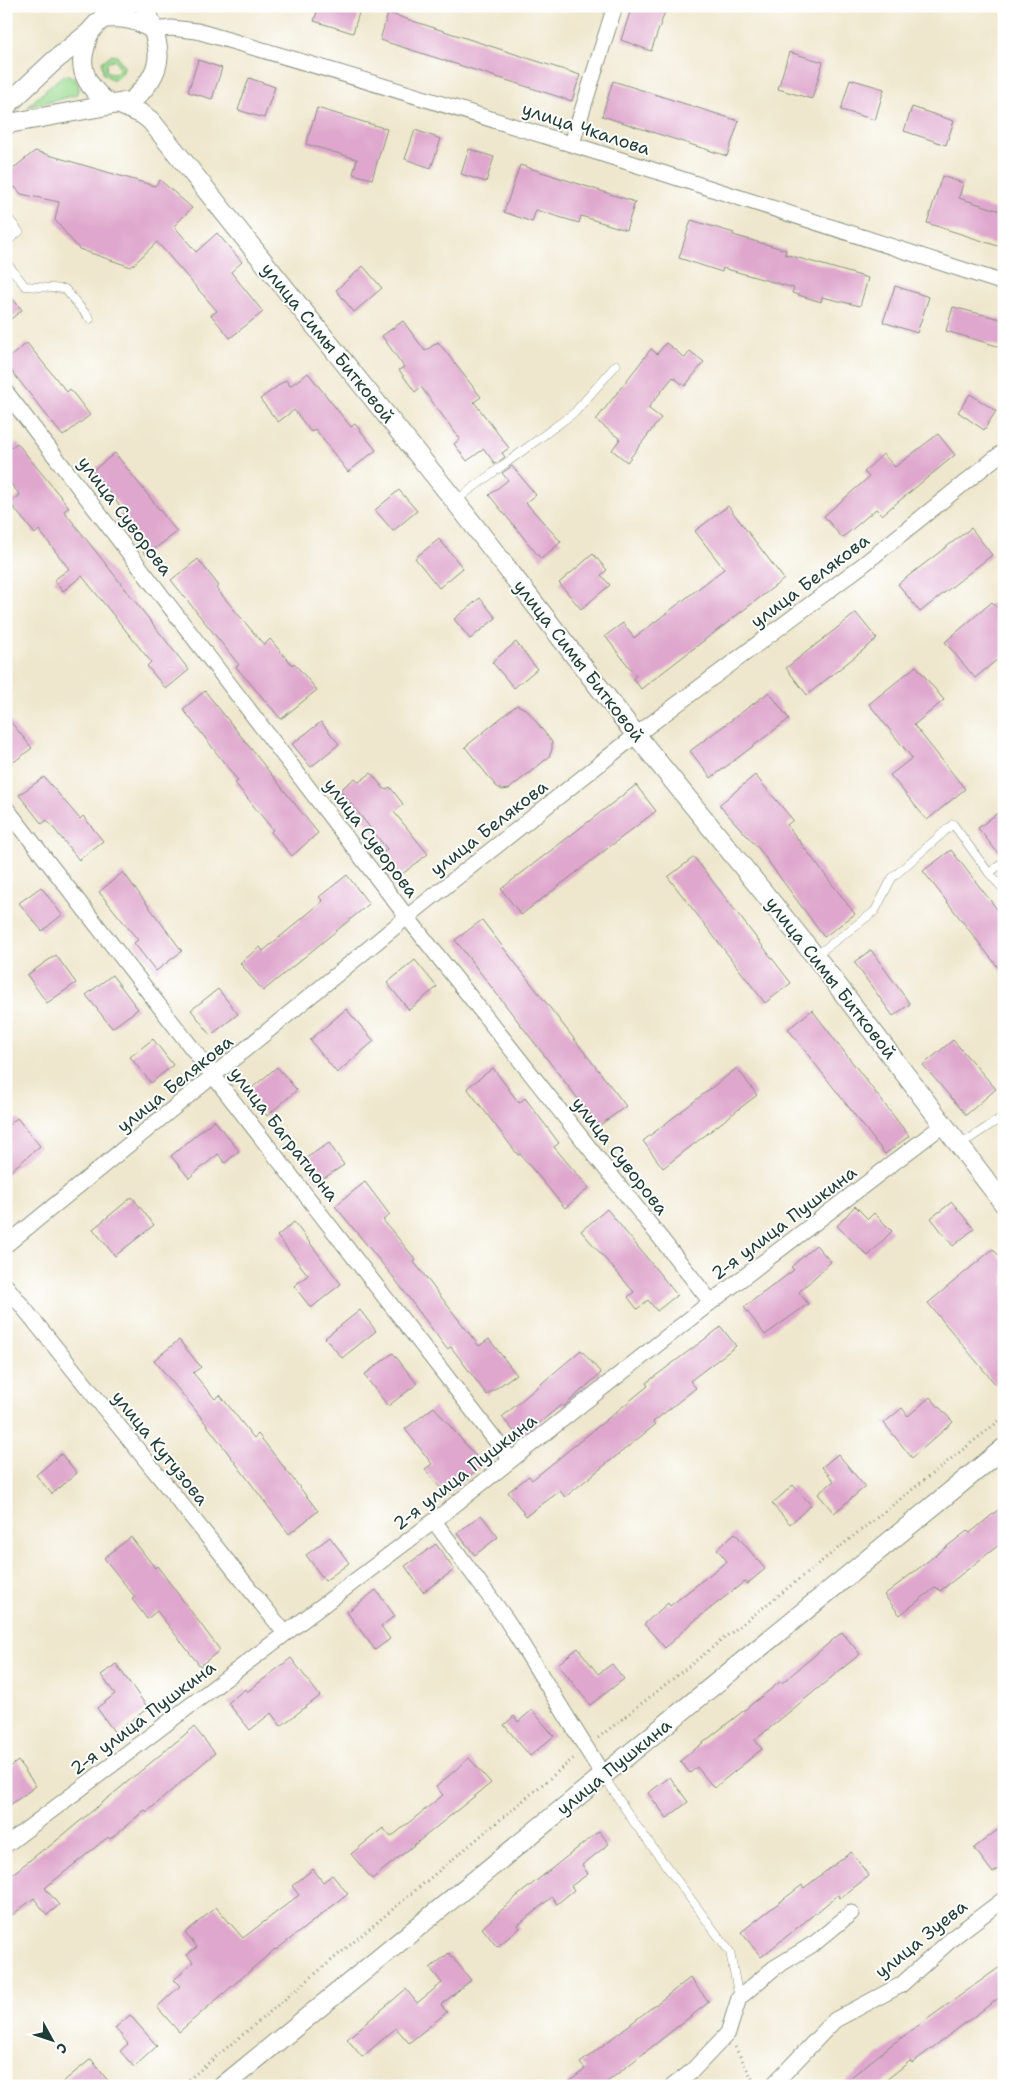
<svg xmlns="http://www.w3.org/2000/svg" width="1010" height="2092" font-family="'Shantell Sans',sans-serif">
	<style>
		.green { fill: #9cdc92; stroke: #5e8c63; fill-rule: evenodd }
		.building { fill: #dfa7cd }
		.lines { fill: none; stroke-linecap: round; stroke-linejoin: round }
		.service-casing { stroke: #879280; stroke-width: 9 }
		.minor-casing { stroke: #879280; stroke-width: 17 }
		.tertiary-casing { stroke: #879280; stroke-width: 21 }
		.path { stroke: #879280; stroke-width: 3; stroke-dasharray: 1 4; stroke-linecap: butt }
		.service { stroke: #fff; stroke-width: 8 }
		.minor { stroke: #fff; stroke-width: 15 }
		.tertiary { stroke: #fff; stroke-width: 19 }
		.labels { text-anchor: middle; stroke-width: 4; stroke-linejoin: round; paint-order: stroke }
		.street-label { font-size: 18px; fill: #1f3d34; stroke: #fff }
	</style>
	<rect width="100%" height="100%" fill="#fff"/>
	<filter id="ink" filterUnits="userSpaceOnUse"><feTurbulence type="fractalNoise" baseFrequency=".02" numOctaves="2"/><feDisplacementMap in="SourceGraphic" scale="10" xChannelSelector="R" yChannelSelector="G"/><feConvolveMatrix kernelMatrix="1 2 1 2 8 2 1 2 1" color-interpolation-filters="sRGB"/></filter>
	<filter id="wash" filterUnits="userSpaceOnUse"><feTurbulence type="fractalNoise" baseFrequency=".0096" numOctaves="4" result="noise"/><feDisplacementMap in="SourceGraphic" scale="20" xChannelSelector="R" yChannelSelector="G"/><feGaussianBlur stdDeviation="1.12" result="paint"/><feColorMatrix in="noise" values="0 0 0 0 0 0 0 0 0 0 0 0 0 0 0 0 0 1.4 0 .05"/><feComposite in="paint" operator="in"/></filter>
	<g filter="url(#wash)">
		<rect width="100%" height="100%" fill="#efe7cd"/>
		<g class="green">
			<path d="M111,55L117,56L124,66L123,72L114,80L103,74L102,62ZM115,60L120,68L114,74L106,71L107,63Z"/>
			<polygon points="68,75 75,78 79,87 76,95 27,107 62,76"/>
		</g>
		<g id="blocks">
			<g class="building">
				<polygon points="319,6 361,6 353,33 314,21"/>
				<polygon points="632,6 667,6 651,51 621,40"/>
				<polygon points="388,13 580,75 572,101 380,40"/>
				<polygon points="789,52 823,62 812,99 778,89"/>
				<polygon points="198,60 222,68 212,99 188,92"/>
				<polygon points="249,78 275,87 264,118 238,110"/>
				<polygon points="850,79 884,89 875,120 841,110"/>
				<polygon points="613,81 739,121 727,156 602,116"/>
				<polygon points="912,107 954,121 946,145 904,131"/>
				<polygon points="317,108 387,129 372,179 353,174 357,159 306,144"/>
				<polygon points="415,130 441,139 431,168 405,159"/>
				<polygon points="469,149 494,157 486,182 461,174"/>
				<polygon points="35,151 155,186 160,180 192,208 174,226 196,252 217,233 242,262 231,272 263,312 230,338 211,315 217,311 157,242 131,267 79,249 55,220 59,202 21,194 15,187 6,194 6,174"/>
				<polygon points="520,165 635,202 626,230 581,216 579,223 536,210 532,222 504,212"/>
				<polygon points="942,176 963,183 959,198 1004,212 1004,248 927,223"/>
				<polygon points="691,220 734,233 733,235 786,250 785,254 868,278 860,306 822,297 821,302 792,293 794,288 723,268 722,272 679,258"/>
				<polygon points="363,266 382,288 354,312 336,290"/>
				<polygon points="895,286 929,297 917,333 883,322"/>
				<polygon points="6,291 22,310 6,323"/>
				<polygon points="953,307 1004,320 1004,348 946,331"/>
				<polygon points="403,321 425,351 438,342 481,397 474,402 509,448 502,453 505,457 495,464 484,449 467,461 454,444 460,439 421,387 415,392 399,370 404,367 382,336"/>
				<polygon points="27,343 67,392 70,389 90,415 63,436 6,364 6,360"/>
				<polygon points="666,343 685,358 690,351 704,362 685,386 673,377 648,408 661,418 627,462 612,450 620,439 596,420 651,349 657,354"/>
				<polygon points="308,373 351,427 355,424 376,450 348,472 315,429 311,432 294,410 278,422 260,399 286,380 290,386"/>
				<polygon points="970,394 996,411 984,430 958,412"/>
				<polygon points="938,434 955,455 882,515 876,509 842,538 824,516 869,477 864,472 883,454 895,467"/>
				<polygon points="17,443 69,507 64,511 189,670 166,689 147,666 151,662 82,576 63,591 54,580 69,569 39,530 35,534 10,503 20,495 6,478 6,452"/>
				<polygon points="115,453 177,532 146,555 118,518 125,512 92,471"/>
				<polygon points="512,466 536,495 526,503 561,542 541,559 489,495 508,480 502,473"/>
				<polygon points="399,490 417,511 393,531 375,510"/>
				<polygon points="728,506 784,579 641,689 633,678 636,676 605,636 623,623 634,638 724,569 695,531"/>
				<polygon points="971,528 992,555 920,612 898,584"/>
				<polygon points="439,539 463,568 439,588 415,558"/>
				<polygon points="593,554 607,570 601,575 610,585 581,609 559,583"/>
				<polygon points="198,559 219,586 216,588 264,645 270,639 292,665 294,663 317,690 281,719 236,667 239,665 171,580"/>
				<polygon points="480,598 496,618 470,639 454,619"/>
				<polygon points="992,602 1004,615 1004,654 975,678 945,642"/>
				<polygon points="856,613 877,639 807,695 786,668"/>
				<polygon points="516,642 537,669 514,688 492,662"/>
				<polygon points="916,666 944,700 914,725 965,789 927,820 890,775 912,758 869,704"/>
				<polygon points="205,691 318,833 292,856 271,832 273,830 235,783 238,781 183,709"/>
				<polygon points="769,692 789,719 711,778 690,751"/>
				<polygon points="517,705 527,710 552,742 552,749 549,757 509,789 502,790 496,786 465,747"/>
				<polygon points="6,716 32,748 6,768"/>
				<polygon points="321,722 339,744 311,767 292,744"/>
				<polygon points="371,773 385,790 390,787 403,804 394,812 428,854 401,875 383,852 387,849 340,790 355,778 359,782"/>
				<polygon points="755,775 793,820 787,825 855,914 824,937 759,849 719,805"/>
				<polygon points="44,777 80,819 83,816 103,841 79,860 47,820 42,824 19,795"/>
				<polygon points="636,785 656,811 521,915 501,889"/>
				<polygon points="1004,808 1004,856 1001,857 978,828"/>
				<polygon points="951,850 1004,918 1004,975 923,871"/>
				<polygon points="694,857 791,983 765,1003 668,877"/>
				<polygon points="123,872 182,951 156,971 134,943 138,940 99,892"/>
				<polygon points="347,875 369,904 263,991 240,963 260,947 263,951 323,901 319,897"/>
				<polygon points="41,887 62,915 42,931 19,903"/>
				<polygon points="482,920 626,1106 599,1126 455,940"/>
				<polygon points="871,950 910,1004 893,1016 854,962"/>
				<polygon points="56,955 76,983 47,1003 27,975"/>
				<polygon points="415,960 437,987 409,1010 387,983"/>
				<polygon points="112,975 138,1009 112,1028 86,995"/>
				<polygon points="218,989 238,1014 211,1035 191,1010"/>
				<polygon points="346,1009 374,1041 337,1073 310,1040"/>
				<polygon points="812,1010 909,1136 885,1154 788,1029"/>
				<polygon points="153,1039 173,1065 151,1083 130,1057"/>
				<polygon points="953,1040 996,1089 966,1115 923,1065"/>
				<polygon points="277,1067 297,1090 267,1116 247,1092"/>
				<polygon points="493,1068 519,1103 525,1098 559,1143 554,1147 589,1188 565,1208 520,1154 518,1155 467,1088"/>
				<polygon points="737,1068 757,1095 663,1168 643,1141"/>
				<polygon points="17,1118 40,1146 6,1175 6,1127"/>
				<polygon points="214,1120 239,1151 225,1163 218,1154 189,1178 171,1156"/>
				<polygon points="329,1143 344,1165 318,1182 303,1160"/>
				<polygon points="365,1182 390,1215 383,1220 416,1260 414,1262 479,1346 489,1339 516,1374 487,1395 451,1347 447,1349 394,1278 335,1206"/>
				<polygon points="132,1197 154,1225 115,1256 93,1229"/>
				<polygon points="952,1202 974,1229 953,1246 931,1218"/>
				<polygon points="855,1206 868,1219 874,1213 892,1231 868,1256 837,1226"/>
				<polygon points="607,1209 677,1295 657,1311 648,1300 637,1309 628,1297 634,1292 581,1231"/>
				<polygon points="294,1222 341,1284 311,1308 294,1286 308,1275 277,1236"/>
				<polygon points="816,1245 831,1262 799,1292 808,1304 765,1335 744,1307 794,1270 791,1267"/>
				<polygon points="993,1249 1004,1262 1004,1379 996,1385 928,1303"/>
				<polygon points="360,1310 376,1331 342,1358 325,1338"/>
				<polygon points="721,1327 736,1346 690,1381 696,1388 653,1422 655,1425 565,1497 560,1491 526,1516 508,1492 529,1476 532,1480 648,1386 646,1383"/>
				<polygon points="179,1340 201,1367 193,1373 215,1399 220,1395 254,1438 258,1434 318,1511 289,1534 197,1412 154,1360"/>
				<polygon points="581,1350 601,1373 563,1407 561,1405 520,1439 502,1417"/>
				<polygon points="393,1353 417,1384 388,1406 364,1375"/>
				<polygon points="930,1397 953,1422 912,1458 884,1423 902,1408 908,1416"/>
				<polygon points="434,1407 483,1465 446,1495 425,1469 432,1464 405,1429"/>
				<polygon points="61,1454 77,1473 52,1494 36,1475"/>
				<polygon points="838,1454 865,1487 834,1513 818,1494 834,1481 822,1467"/>
				<polygon points="793,1485 811,1505 790,1524 772,1504"/>
				<polygon points="1004,1505 1004,1541 940,1591 936,1587 900,1615 884,1595 967,1531 970,1533"/>
				<polygon points="481,1515 498,1537 475,1555 457,1533"/>
				<polygon points="735,1533 765,1569 747,1584 744,1582 688,1626 665,1648 644,1624 668,1603 670,1606 727,1561 717,1549"/>
				<polygon points="131,1537 155,1568 157,1566 220,1650 200,1666 157,1611 147,1619 132,1599 135,1597 104,1558"/>
				<polygon points="330,1537 349,1563 325,1581 306,1555"/>
				<polygon points="436,1544 454,1570 423,1592 405,1566"/>
				<polygon points="376,1590 395,1616 381,1626 390,1639 375,1650 347,1612"/>
				<polygon points="842,1632 860,1654 755,1740 762,1749 714,1788 697,1767 690,1773 680,1761 781,1681 782,1683"/>
				<polygon points="578,1648 598,1674 612,1664 624,1679 590,1705 558,1664"/>
				<polygon points="291,1658 320,1696 281,1726 271,1713 250,1730 228,1703 245,1689 247,1692"/>
				<polygon points="116,1664 148,1708 115,1733 97,1708 115,1694 101,1675"/>
				<polygon points="532,1710 554,1736 530,1756 504,1725 514,1716 518,1722"/>
				<polygon points="194,1727 215,1753 147,1812 145,1810 110,1839 108,1837 45,1888 59,1905 47,1915 34,1898 6,1920 6,1879 44,1849 45,1850"/>
				<polygon points="469,1758 491,1783 372,1879 351,1854 383,1828 391,1837 443,1795 436,1787"/>
				<polygon points="18,1761 36,1786 6,1808 6,1770"/>
				<polygon points="670,1777 688,1802 667,1818 648,1793"/>
				<polygon points="1004,1825 1004,1864 993,1873 974,1848"/>
				<polygon points="599,1831 609,1844 582,1865 588,1874 571,1886 574,1890 557,1904 552,1897 518,1925 520,1928 497,1947 482,1928 516,1897"/>
				<polygon points="851,1852 869,1876 840,1898 838,1895 761,1957 741,1932 802,1885 804,1888"/>
				<polygon points="313,1869 323,1882 332,1875 348,1894 276,1950 275,1949 179,2032 157,2007 180,1986 174,1980 193,1962 187,1955 197,1947 185,1933 216,1907 243,1938 299,1895 292,1886"/>
				<polygon points="449,1953 471,1980 441,2005 447,2012 409,2043 396,2028 362,2057 347,2039 406,1989 417,2003 442,1983 430,1968"/>
				<polygon points="1004,1964 1004,1994 912,2063 910,2061 879,2086 840,2086 890,2046"/>
				<polygon points="690,1978 709,2002 602,2086 564,2086 585,2069 580,2063"/>
				<polygon points="130,2015 157,2046 134,2067 120,2051 128,2044 115,2028"/>
				<polygon points="91,2059 112,2086 58,2086"/>
			</g>
		</g>
	</g>
	<g filter="url(#ink)">
		<use href="#blocks" fill-opacity="0" stroke="#879280" stroke-width="1"/>
		<g class="lines">
			<g class="service-casing">
				<g id="service">
					<polyline points="6,215 19,232 6,242"/>
					<polyline points="6,262 25,286 65,289 90,319"/>
					<polyline points="455,501 575,412 616,365"/>
					<polyline points="989,873 1004,890"/>
					<polyline points="815,956 875,911 892,878 953,824 989,873 1004,862"/>
					<polyline points="960,1145 1004,1116"/>
					<polyline points="603,1775 633,1821 730,1952 739,1998"/>
				</g>
			</g>
			<g class="minor-casing">
				<g id="minor">
					<path d="M153,30L171,28L197,31C468,109 735,196 1004,283"/>
					<polyline points="572,143 615,6"/>
					<polyline points="6,392 407,917 711,1302"/>
					<polyline points="6,808 511,1460"/>
					<polyline points="6,1245 407,917 636,735 864,564 1004,451"/>
					<polyline points="6,1286 285,1633"/>
					<polyline points="434,1521 506,1619 603,1775"/>
					<polyline points="6,1845 434,1521 711,1302 943,1125"/>
					<polyline points="673,2086 691,2072 728,2033 739,1998 774,1968 815,1943 851,1913"/>
					<polyline points="772,2086 835,2020 901,1985 955,1936 1004,1899"/>
				</g>
			</g>
			<g class="tertiary-casing">
				<g id="tertiary">
					<path d="M106,18C124,17 138,19 153,30"/>
					<path d="M109,104C90,89 77,72 85,47C86,43 87,36 90,32C96,23 107,16 114,6"/>
					<polyline points="119,104 142,114 151,121 455,501 636,735 815,956 1004,1204"/>
					<polyline points="6,106 54,61 90,32"/>
					<path d="M6,124L132,101C169,65 160,50 145,6"/>
					<polyline points="223,2086 1004,1448"/>
				</g>
			</g>
			<g class="path">
				<polyline points="598,1738 1004,1417"/>
				<polyline points="735,2047 756,2086"/>
				<polyline points="181,2086 574,1758"/>
			</g>
			<use href="#service" class="service"/>
			<use href="#minor" class="minor"/>
			<use href="#tertiary" class="tertiary"/>
		</g>
	</g>
	<g class="labels">
		<g class="street-label">
			<text transform="translate(586 129) rotate(18)" y="6">улица Чкалова</text>
			<text transform="translate(328 343) rotate(51)" y="6">улица Симы Битковой</text>
			<text transform="translate(125 516) rotate(53)" y="6">улица Суворова</text>
			<text transform="translate(810 581) rotate(-37)" y="6">улица Белякова</text>
			<text transform="translate(579 661) rotate(52)" y="6">улица Симы Битковой</text>
			<text transform="translate(489 828) rotate(-38)" y="6">улица Белякова</text>
			<text transform="translate(371 838) rotate(53)" y="6">улица Суворова</text>
			<text transform="translate(831 978) rotate(52)" y="6">улица Симы Битковой</text>
			<text transform="translate(175 1084) rotate(-39)" y="6">улица Белякова</text>
			<text transform="translate(284 1134) rotate(52)" y="6">улица Багратиона</text>
			<text transform="translate(620 1156) rotate(52)" y="6">улица Суворова</text>
			<text transform="translate(784 1223) rotate(-37)" y="6">2-я улица Пушкина</text>
			<text transform="translate(160 1448) rotate(51)" y="6">улица Кутузова</text>
			<text transform="translate(465 1472) rotate(-38)" y="6">2-я улица Пушкина</text>
			<text transform="translate(143 1718) rotate(-37)" y="6">2-я улица Пушкина</text>
			<text transform="translate(614 1767) rotate(-39)" y="6">улица Пушкина</text>
			<text transform="translate(921 1939) rotate(-39)" y="6">улица Зуева</text>
		</g>
	</g>
	<rect width="1010" height="2092" fill="none" stroke="#fff" stroke-width="25"/>
	<g transform="translate(52 2040) rotate(130)" stroke="#ffffff" stroke-width="4" paint-order="stroke">
	<path d="M0-4L9 19L0 12L-9 19Z" fill="#1f3d34"/>
	<text y="-8" font-size="14" font-weight="bold" text-anchor="middle" fill="#1f3d34">С</text>
	</g>
</svg>
